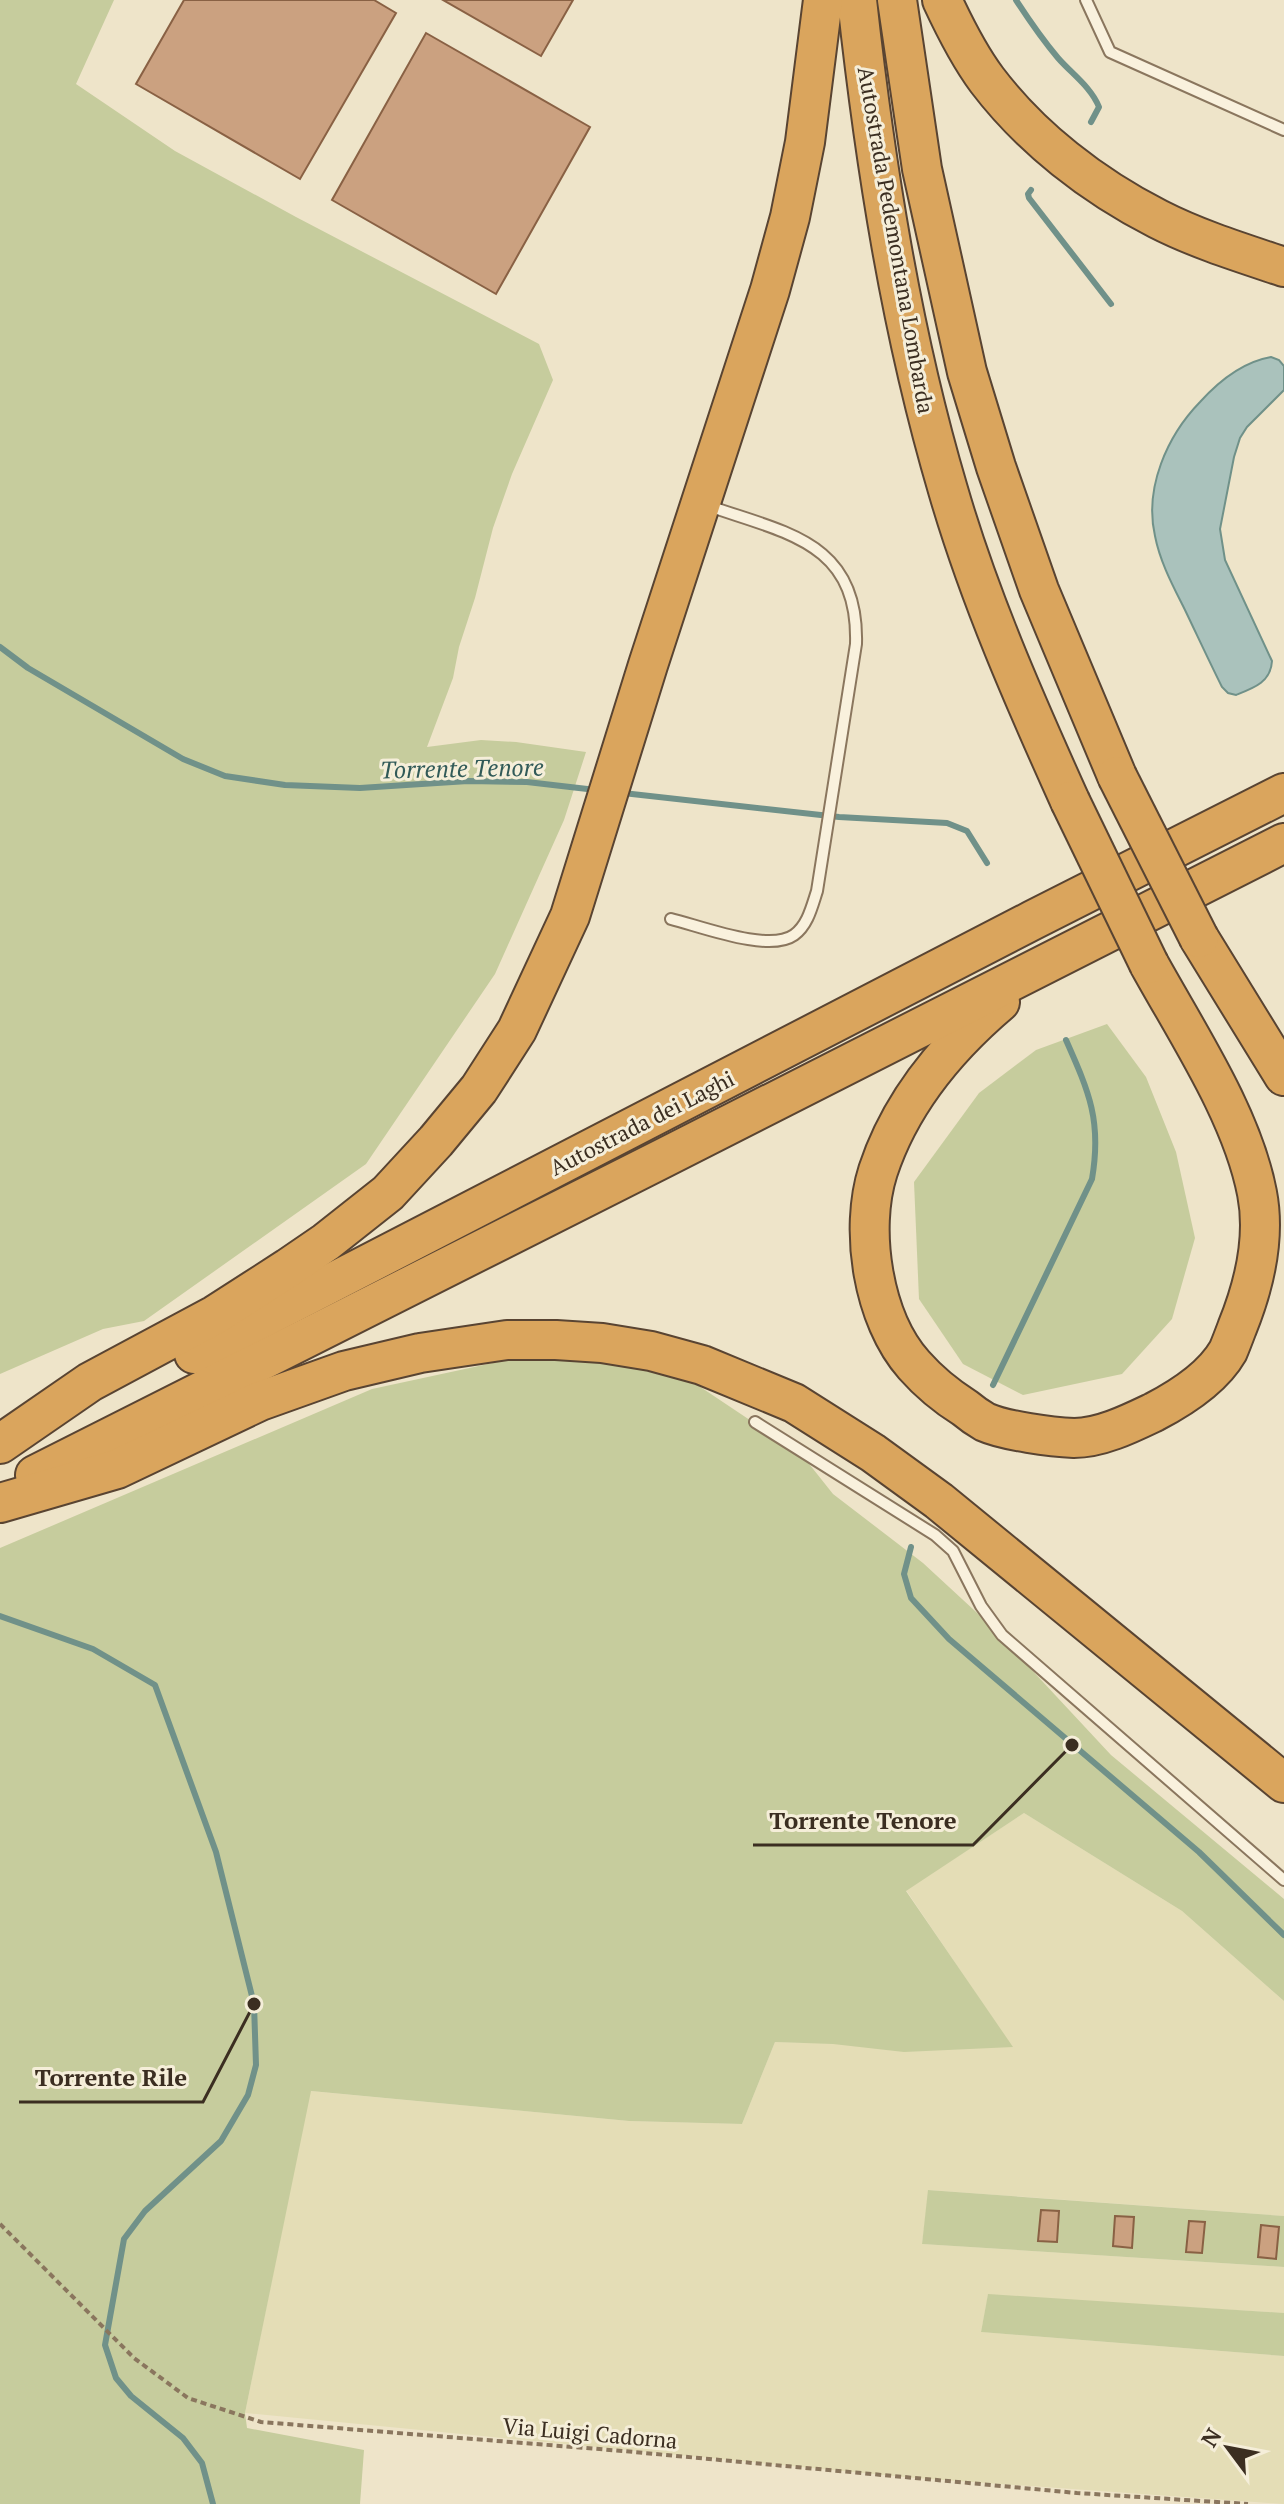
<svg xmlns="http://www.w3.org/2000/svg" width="1284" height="2504" font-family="'PT Serif',serif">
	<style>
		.farmland { fill: #e4ddb6 }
		.green { fill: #c6cc9d }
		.water { fill: #aac2bc; stroke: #709189; stroke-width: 2 }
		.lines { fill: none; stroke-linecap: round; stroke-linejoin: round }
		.stream { stroke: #709189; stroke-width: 6 }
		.building { fill: #cba180; stroke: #896144; stroke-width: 2 }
		.service-casing { stroke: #8a765e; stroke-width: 14 }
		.motorway-casing { stroke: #594432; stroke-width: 42 }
		.path { stroke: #8a765e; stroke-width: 4; stroke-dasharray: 6 4; stroke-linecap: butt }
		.service { stroke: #f9f1dd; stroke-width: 10 }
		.motorway { stroke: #daa55d; stroke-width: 38 }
		.motorway-bridge-casing { stroke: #594432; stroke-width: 42; stroke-linecap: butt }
		.motorway-bridge { stroke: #daa55d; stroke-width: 38 }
		.labels { text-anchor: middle; stroke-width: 6; stroke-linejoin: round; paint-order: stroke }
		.street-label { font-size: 22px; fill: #3b2e21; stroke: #f5eed9 }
		.water-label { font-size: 24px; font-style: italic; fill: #315a58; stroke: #f5eed9 }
		.leader { fill: none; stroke: #3b2e21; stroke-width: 3 }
		.callout-dot { fill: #3b2e21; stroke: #f5eed9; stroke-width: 3 }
		.callout-label { font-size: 24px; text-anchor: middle; font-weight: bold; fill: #3b2e21; stroke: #f5eed9; stroke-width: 6; stroke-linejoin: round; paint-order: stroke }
	</style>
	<rect width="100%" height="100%" fill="#eee4c9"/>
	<polygon class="farmland" points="1024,1813 1182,1911 1284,2001 1284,2216 929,2190 922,2244 1284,2267 1284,2313 988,2295 981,2332 1284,2356 1284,2504 915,2478 245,2413 310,2091 629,2121 742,2124 775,2042 1012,2047 906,1890"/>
	<g class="green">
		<polygon points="0,0 114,0 76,84 175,151 296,217 539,344 553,380 512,474 493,528 475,598 459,647 453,678 427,747 481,740 516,742 586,752 564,820 495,974 366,1164 144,1321 103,1329 0,1374"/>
		<polygon points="1107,1024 1146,1077 1176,1152 1195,1238 1172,1319 1122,1374 1023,1395 963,1364 919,1299 914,1182 979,1093 1036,1050"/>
		<polygon points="539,1353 681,1374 802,1455 833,1494 923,1563 988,1623 1111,1755 1284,1899 1284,2001 1182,1911 1024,1813 906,1891 1013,2047 904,2052 833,2044 775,2042 742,2124 629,2121 311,2091 245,2413 247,2428 364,2450 360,2504 0,2504 0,1548 372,1389"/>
		<polygon points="928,2190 1284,2216 1284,2267 922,2244"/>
		<polygon points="988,2294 1284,2313 1284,2356 981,2332"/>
	</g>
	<path class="water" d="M1271,357L1279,360L1284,366V390L1247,427L1240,438L1234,457L1220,529L1225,560L1272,661C1271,682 1254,688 1236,695L1228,693L1222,687C1209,661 1197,635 1185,610C1173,586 1160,562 1155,536C1144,488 1167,436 1200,402C1219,381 1242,362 1271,357Z"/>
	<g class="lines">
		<g class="stream">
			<path d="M1016,0C1029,20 1042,39 1058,58C1072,74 1091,87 1099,107L1091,122"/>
			<polyline points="1031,190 1028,194 1029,198 1111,304"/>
			<polyline points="0,647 28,668 183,759 225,776 285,785 360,788 468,781 527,782 596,790"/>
			<polyline points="623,793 839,817 947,823 967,831 987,863"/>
			<path d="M993,1385L1092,1179C1102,1121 1089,1092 1066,1040"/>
			<polyline points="911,1547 904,1574 911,1598 949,1639 1199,1852 1284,1935"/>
			<polyline points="0,1616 93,1649 155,1685 216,1852 254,2004 256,2065 248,2095 221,2141 145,2211 124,2239 105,2345 116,2378 131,2396 183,2438 202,2463 213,2504"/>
		</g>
	</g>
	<g class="building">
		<polygon points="184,0 374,0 396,13 300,179 136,84"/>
		<polygon points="443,0 573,0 541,56"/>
		<polygon points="426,33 590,127 496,294 332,200"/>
		<polygon points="1041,2210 1059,2211 1057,2242 1038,2241"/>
		<polygon points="1115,2216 1134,2217 1132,2248 1113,2246"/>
		<polygon points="1189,2221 1205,2222 1202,2253 1186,2252"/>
		<polygon points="1261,2225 1279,2227 1276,2259 1258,2257"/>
	</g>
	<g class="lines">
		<g class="service-casing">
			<g id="service">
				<polyline points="1086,0 1110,52 1284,130"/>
				<path d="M671,919C700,926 769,953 794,935C808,925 812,906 817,891L856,644C859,541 785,533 706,505"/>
				<polyline points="755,1422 935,1535 953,1551 981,1606 1002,1635 1284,1880"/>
			</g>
		</g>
		<g class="motorway-casing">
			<g id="motorway">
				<path d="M857,0C875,164 901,331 948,490C979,597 1024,699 1070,801"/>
				<polyline points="897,0 922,169 967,372 996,467 1039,590 1117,776"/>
				<path d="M942,0C955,28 969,56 987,80C1031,138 1093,186 1158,219C1197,239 1242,253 1284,267"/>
				<polyline points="1199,938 1284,1076"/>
				<path d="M1000,1002C947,1047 900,1104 878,1171C859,1230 873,1319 914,1365C929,1382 946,1396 965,1408C971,1413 978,1418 985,1422C1005,1431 1052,1437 1074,1438C1101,1438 1131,1423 1154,1412C1181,1398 1213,1377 1228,1351C1231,1344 1234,1336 1237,1328C1254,1286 1266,1239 1257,1193C1242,1115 1187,1033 1149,964"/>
				<polyline points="194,1354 1033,920 1284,793"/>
				<polyline points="0,1444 90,1382 215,1315 288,1268 326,1242 388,1193 436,1141 479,1089 517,1030 570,916 648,665 770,290 790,217 805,142 823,0"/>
				<path d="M35,1475C451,1264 869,1056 1284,843"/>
				<polyline points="0,1503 117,1469 260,1401 344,1371 420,1353 507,1340 556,1340 602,1343 651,1351 702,1365 794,1403 873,1453 939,1501 1284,1783"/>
			</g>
		</g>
		<polyline class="path" points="0,2224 134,2358 188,2398 261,2422 623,2451 1077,2493 1248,2504"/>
		<use href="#service" class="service"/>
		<use href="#motorway" class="motorway"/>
		<g class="motorway-bridge-casing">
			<g id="motorway-bridge">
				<polyline points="1117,776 1199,938"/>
				<polyline points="1070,801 1149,964"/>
			</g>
		</g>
		<use href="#motorway-bridge" class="motorway-bridge"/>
	</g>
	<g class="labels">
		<g class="street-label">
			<text transform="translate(896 240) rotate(80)" y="8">Autostrada Pedemontana Lombarda</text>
			<text transform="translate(642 1123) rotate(-27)" y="8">Autostrada dei Laghi</text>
			<text transform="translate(590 2433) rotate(5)" y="8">Via Luigi Cadorna</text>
		</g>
		<g class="water-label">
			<text transform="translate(462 769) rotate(-1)" y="8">Torrente Tenore</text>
		</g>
	</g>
	<path class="leader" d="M1072 1745L973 1845H753M254 2004L203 2102H19"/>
	<g class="callout-dot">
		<circle cx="1072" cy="1745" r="8"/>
		<circle cx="254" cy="2004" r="8"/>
	</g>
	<g class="callout-label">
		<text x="863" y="1829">Torrente Tenore</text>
		<text x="111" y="2086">Torrente Rile</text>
	</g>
	<g transform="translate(1228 2448) rotate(302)" stroke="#f5eed9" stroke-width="6" paint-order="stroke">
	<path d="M0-6L14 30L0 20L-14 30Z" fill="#3b2e21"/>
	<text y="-12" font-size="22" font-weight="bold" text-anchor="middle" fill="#3b2e21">N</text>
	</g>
</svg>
